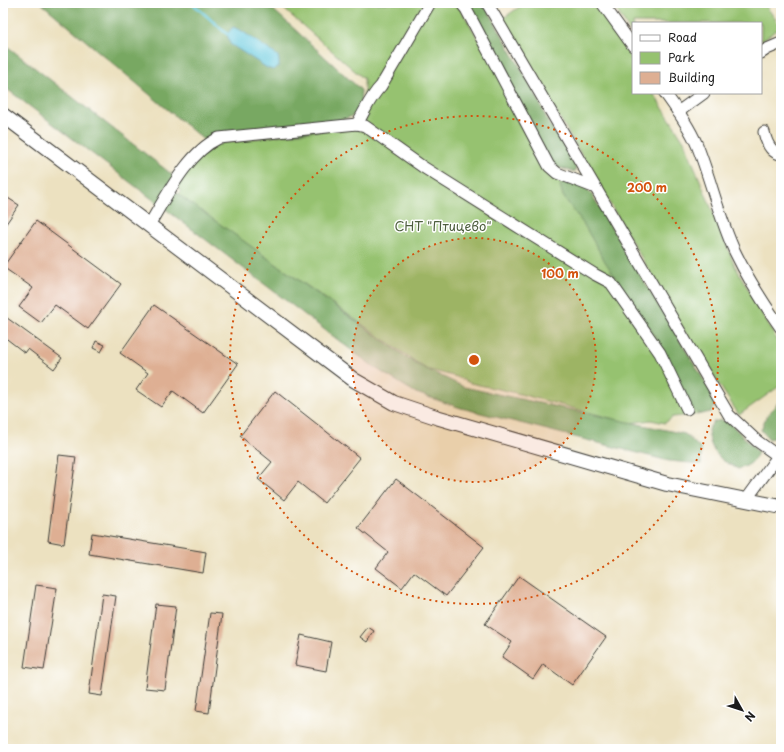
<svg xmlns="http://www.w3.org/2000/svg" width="784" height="752" font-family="'Playpen Sans',sans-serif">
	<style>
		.green { fill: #96c270; stroke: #596f46 }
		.forest { fill: #78a862; stroke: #4a623f }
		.water { fill: #5fc7dc; stroke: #3e727c }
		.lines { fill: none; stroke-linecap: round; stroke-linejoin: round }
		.stream { stroke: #5fc7dc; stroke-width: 2.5 }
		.building { fill: #deaf93 }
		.minor-casing { stroke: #3b3a35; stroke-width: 13 }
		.major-casing { stroke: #3b3a35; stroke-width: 16 }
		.minor { stroke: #fff; stroke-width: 11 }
		.major { stroke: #fff; stroke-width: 14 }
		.ring { fill: none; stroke: #d4530e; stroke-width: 2; stroke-dasharray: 2 4 }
		.labels { text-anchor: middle; stroke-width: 3; stroke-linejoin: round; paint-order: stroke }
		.park-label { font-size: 13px; fill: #4d5e3e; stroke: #fff }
		.centre { fill: #d4530e; stroke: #fff; stroke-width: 2 }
		.ring-label { font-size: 12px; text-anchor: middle; font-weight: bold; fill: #d4530e; stroke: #fff; stroke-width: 3; stroke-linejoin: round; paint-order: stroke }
	</style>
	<rect width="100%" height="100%" fill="#fff"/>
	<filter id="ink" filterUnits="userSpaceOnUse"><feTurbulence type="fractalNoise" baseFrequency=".025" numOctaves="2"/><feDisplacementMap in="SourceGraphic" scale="8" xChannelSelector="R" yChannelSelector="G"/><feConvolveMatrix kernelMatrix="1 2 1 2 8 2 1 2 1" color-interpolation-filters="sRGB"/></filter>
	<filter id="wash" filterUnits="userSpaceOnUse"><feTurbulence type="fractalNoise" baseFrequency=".012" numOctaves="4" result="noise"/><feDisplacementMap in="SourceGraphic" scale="16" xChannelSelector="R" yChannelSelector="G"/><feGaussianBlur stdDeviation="0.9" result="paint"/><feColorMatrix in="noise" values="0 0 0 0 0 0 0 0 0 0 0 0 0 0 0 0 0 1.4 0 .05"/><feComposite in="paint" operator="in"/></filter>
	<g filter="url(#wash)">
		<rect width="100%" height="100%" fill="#ece1c0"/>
		<g class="green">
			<polygon points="277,3 457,3 701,414 673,417 665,423 651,420 629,423 512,392 470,383 457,377 426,369 170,190 179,194 181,191 177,188 197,156 212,144 365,125 364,79"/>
			<polygon points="525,3 596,3 633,61 633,93 653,93 684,141 735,266 781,347 781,385 739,415 685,332 502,19"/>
			<polygon points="612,3 764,3 781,27 761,41 761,23 633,23 633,36"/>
		</g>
		<g class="forest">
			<polygon points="41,3 266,3 361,90 360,113 317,130 206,142"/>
			<polygon points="468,3 484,3 538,99 548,122 558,136 576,167 575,172 556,167 548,158"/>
			<polygon points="3,43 174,176 175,192 416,364 464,387 685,434 701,449 701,464 669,461 461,408 416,393 375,368 3,86"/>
			<polygon points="566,180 585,187 592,195 713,395 715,406 711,412 701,414 694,410 656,337 606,263 584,225 563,196 560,185"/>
			<polygon points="781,399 781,430 774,438 769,439 761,430 766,417"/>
			<path d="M721,420L730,423L758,452C754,463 748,466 738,469L722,460L714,451L710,442L708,430L713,422Z"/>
		</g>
		<polygon class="water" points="233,27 242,31 278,56 279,61 279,66 273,70 267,68 230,44 227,34"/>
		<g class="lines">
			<polyline class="stream" points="192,3 227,34"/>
		</g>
		<g id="blocks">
			<g class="building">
				<polygon points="3,195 19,205 3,228"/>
				<polygon points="36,221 121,284 88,329 55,305 41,323 19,307 33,288 3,267"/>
				<polygon points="154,305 238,364 203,413 173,391 161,407 136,390 148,373 120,353"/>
				<polygon points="3,315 62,358 54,369 28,349 25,353 3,336"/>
				<polygon points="96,341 105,345 101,352 93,348"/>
				<polygon points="275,391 360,458 324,503 298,482 284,500 258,479 272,462 240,436"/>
				<polygon points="59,455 76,457 64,544 48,541"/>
				<polygon points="396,479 484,547 446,596 414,572 402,588 376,568 388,552 358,528"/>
				<polygon points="92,533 206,552 203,573 89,554"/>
				<polygon points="519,576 606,637 572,685 543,664 533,679 502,657 512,642 485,624"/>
				<polygon points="36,585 57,588 44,670 24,667"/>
				<polygon points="102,594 116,596 102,696 89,694"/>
				<polygon points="156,604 176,606 165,690 145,688"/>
				<polygon points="210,613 222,614 209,713 196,711"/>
				<polygon points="368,627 374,631 367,642 360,637"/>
				<polygon points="301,635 331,642 326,671 295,665"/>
			</g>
		</g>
	</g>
	<g filter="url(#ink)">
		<use href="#blocks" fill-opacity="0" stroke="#3b3a35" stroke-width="1"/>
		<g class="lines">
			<g class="minor-casing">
				<g id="minor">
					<polyline points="461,3 466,9 549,166 557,173 596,188"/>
					<polyline points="487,3 729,415 757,441 778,456"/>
					<polyline points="602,3 633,46"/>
					<polyline points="761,53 767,49 781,43"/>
					<path d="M665,93C677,110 689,126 697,145C711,180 719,218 735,252C748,279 764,304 781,328"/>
					<polyline points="678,112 704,93"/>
					<path d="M357,124C365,111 370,97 381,86L430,3"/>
					<path d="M764,132C766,141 770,153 781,154"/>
					<path d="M149,225C166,197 188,152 219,138L357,124L365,126L423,167L528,233L594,274L611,283L660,353L687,409"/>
					<polyline points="746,500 781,452"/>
				</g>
			</g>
			<g class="major-casing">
				<polyline id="major" points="3,115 354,380 394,403 436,417 667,484 781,507"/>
			</g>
			<use href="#minor" class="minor"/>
			<use href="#major" class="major"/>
		</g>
	</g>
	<circle cx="474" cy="360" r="122" fill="#d4530e" fill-opacity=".12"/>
	<g class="ring">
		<circle cx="474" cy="360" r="122"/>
		<circle cx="474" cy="360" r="244"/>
	</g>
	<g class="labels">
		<g class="park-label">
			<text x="443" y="231">СНТ "Птицево"</text>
		</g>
	</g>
	<circle cx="474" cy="360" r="6" class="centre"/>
	<g class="ring-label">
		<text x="647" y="192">200 m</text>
		<text x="560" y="278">100 m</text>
	</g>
	<rect width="784" height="752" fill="none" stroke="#fff" stroke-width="16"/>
	<rect x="632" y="22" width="130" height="72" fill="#ffffff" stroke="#a4a4a4"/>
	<rect x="640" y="35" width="20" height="6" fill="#ffffff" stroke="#a4a4a4"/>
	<text x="668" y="42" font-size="12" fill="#1c1c1c">Road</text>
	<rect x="640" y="52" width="20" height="12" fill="#96c270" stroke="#a4a4a4"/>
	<text x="668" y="62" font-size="12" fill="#1c1c1c">Park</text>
	<rect x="640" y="72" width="20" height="12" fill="#deaf93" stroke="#a4a4a4"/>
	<text x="668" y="82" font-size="12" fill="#1c1c1c">Building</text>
	<g transform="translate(742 710) rotate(129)" stroke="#ffffff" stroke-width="3" paint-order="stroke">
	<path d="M0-3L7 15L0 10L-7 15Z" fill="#1c1c1c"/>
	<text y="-6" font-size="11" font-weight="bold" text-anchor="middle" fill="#1c1c1c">N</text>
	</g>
</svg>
